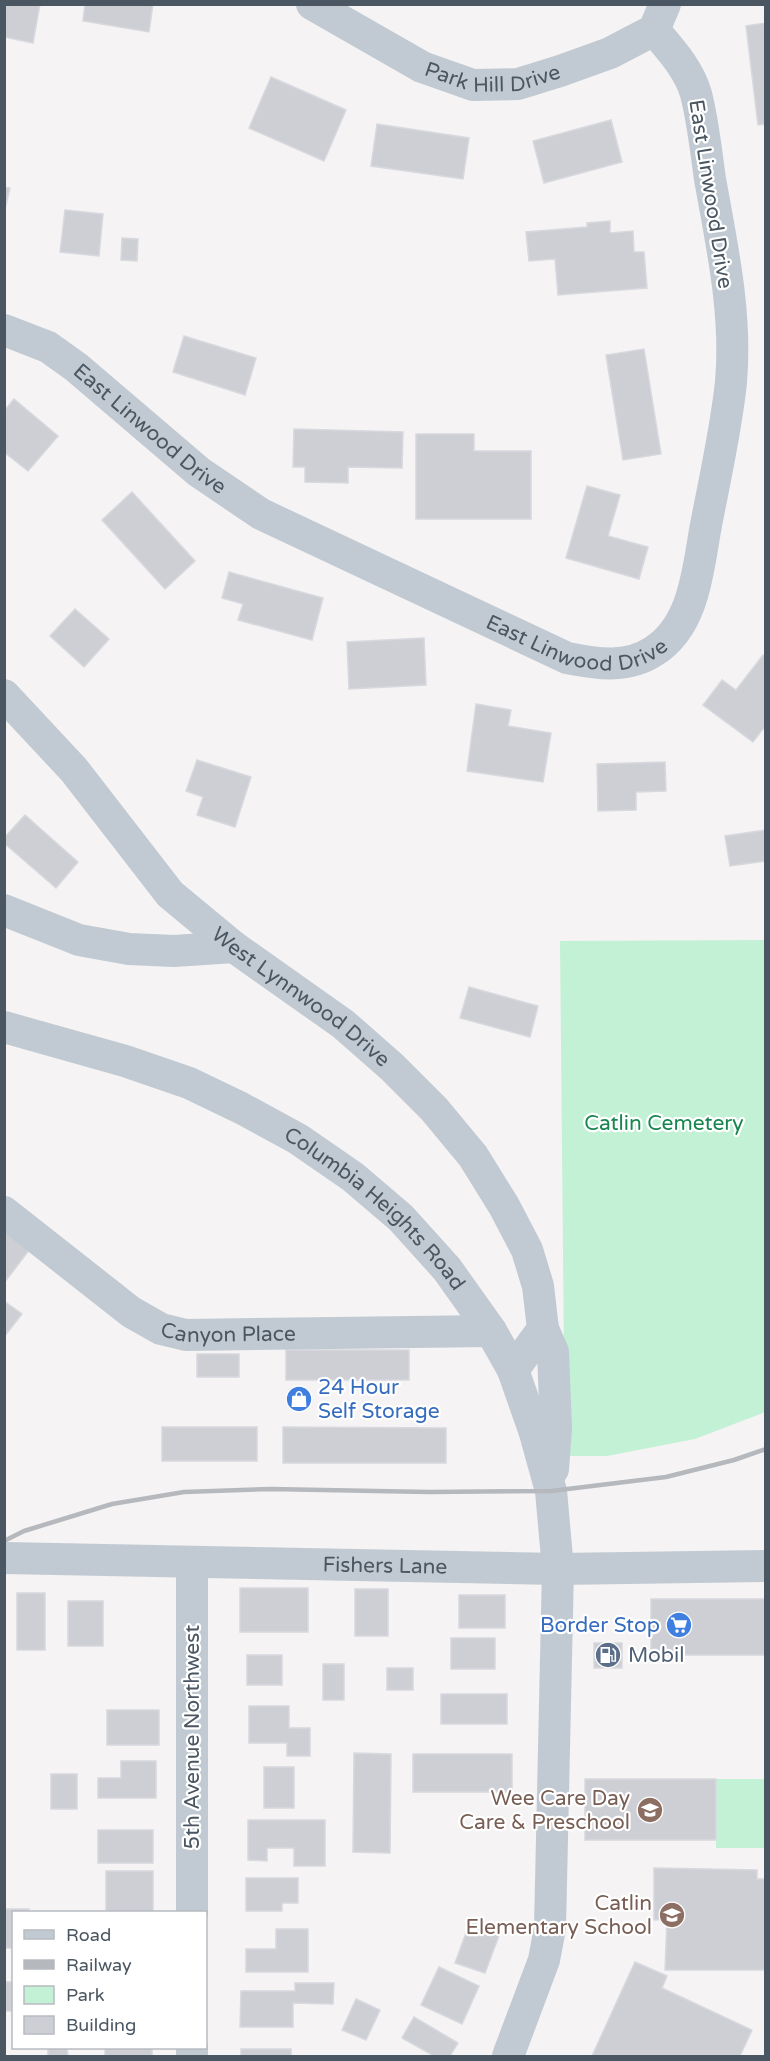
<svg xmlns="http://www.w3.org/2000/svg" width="770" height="2061" font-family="'Varela Round',sans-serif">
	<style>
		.green { fill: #c3f1d5 }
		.building { fill: #cdcfd5; stroke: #d7d9de; stroke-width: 1.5 }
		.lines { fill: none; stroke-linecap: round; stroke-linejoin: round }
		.minor { stroke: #c1cad2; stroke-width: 32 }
		.rail { stroke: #b5b8bd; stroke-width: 4.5 }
		.labels { text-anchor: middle; stroke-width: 4.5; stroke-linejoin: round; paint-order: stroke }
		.street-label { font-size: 21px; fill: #4a5661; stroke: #fff }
		.park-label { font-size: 21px; fill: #17864f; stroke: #fff }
		.shop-label { font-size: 21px; fill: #366cbe; stroke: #fff; text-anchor: start }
		.service-label { font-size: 21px; fill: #4e5e75; stroke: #fff; text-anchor: start }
		.education-label { font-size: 21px; fill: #785e54; stroke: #fff; text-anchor: end }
	</style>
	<rect width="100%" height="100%" fill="#f5f3f3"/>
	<g class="green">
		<polygon points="765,940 765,1412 695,1439 607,1456 565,1456 560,941"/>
		<rect x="716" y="1779" width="49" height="69"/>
	</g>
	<g class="building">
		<polygon points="4,4 40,4 33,43 4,37"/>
		<polygon points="85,4 153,4 149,32 83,21"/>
		<polygon points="766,23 766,124 758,125 746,26"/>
		<polygon points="271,77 346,110 324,161 249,128"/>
		<polygon points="611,120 622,162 544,183 533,141"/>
		<polygon points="377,124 469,138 463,179 371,166"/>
		<polygon points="4,187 10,188 4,213"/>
		<polygon points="65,210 103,214 99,256 60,252"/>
		<polygon points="610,221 610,233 633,231 634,252 644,252 647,288 558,295 555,259 529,261 526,232 587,227 587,223"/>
		<polygon points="122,238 138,239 137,261 121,260"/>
		<polygon points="184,336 256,358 245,395 173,372"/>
		<polygon points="644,349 661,454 623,460 606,355"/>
		<polygon points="14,399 58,436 28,471 4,452 4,411"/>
		<polygon points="294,429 403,432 402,468 348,467 348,483 305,482 305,467 293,467"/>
		<polygon points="416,434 474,434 474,451 531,451 531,519 416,519"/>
		<polygon points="587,486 620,495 608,536 648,547 639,579 566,558"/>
		<polygon points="132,492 195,561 165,589 102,520"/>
		<polygon points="229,572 323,598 312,640 238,620 243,604 222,598"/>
		<polygon points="75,609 109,639 84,667 50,636"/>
		<polygon points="424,638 426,685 349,689 347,642"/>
		<polygon points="763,655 766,657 766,725 753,742 703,705 722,680 736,690"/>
		<polygon points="476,704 511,710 508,726 551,733 543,782 467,771"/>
		<polygon points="197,760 251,777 235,827 197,815 203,797 186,791"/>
		<polygon points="665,762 666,791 636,792 636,810 598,811 597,764"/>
		<polygon points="25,815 78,862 56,888 4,843 4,838"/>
		<polygon points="765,830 766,861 730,866 725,836"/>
		<polygon points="469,987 538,1006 530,1037 460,1018"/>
		<polygon points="4,1231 30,1249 4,1283"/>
		<polygon points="4,1301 22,1314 4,1337"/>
		<rect x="286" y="1350" width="123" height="30"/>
		<rect x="197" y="1354" width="42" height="23"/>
		<rect x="162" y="1427" width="95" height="34"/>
		<polygon points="283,1427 446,1428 446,1463 283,1463"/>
		<rect x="240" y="1588" width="68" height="44"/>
		<rect x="355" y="1589" width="33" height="47"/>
		<rect x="17" y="1593" width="28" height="57"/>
		<rect x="459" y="1595" width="46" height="33"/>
		<rect x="651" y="1599" width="115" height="56"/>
		<rect x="68" y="1601" width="35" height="45"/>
		<rect x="451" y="1638" width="44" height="31"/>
		<rect x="594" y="1643" width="28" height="25"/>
		<rect x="247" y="1655" width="35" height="30"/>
		<rect x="323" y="1664" width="21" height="36"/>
		<rect x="387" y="1668" width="26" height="22"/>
		<rect x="441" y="1694" width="66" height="30"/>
		<polygon points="249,1706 289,1706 289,1728 310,1728 310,1756 287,1756 287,1743 249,1743"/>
		<rect x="107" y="1710" width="52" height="35"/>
		<polygon points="354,1753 391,1754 390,1853 353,1852"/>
		<rect x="413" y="1754" width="99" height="38"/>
		<polygon points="121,1761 156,1761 156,1798 98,1798 98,1778 121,1778"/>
		<rect x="264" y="1767" width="30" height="41"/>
		<rect x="51" y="1774" width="26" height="35"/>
		<rect x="585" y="1779" width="131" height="61"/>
		<polygon points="248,1820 325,1820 325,1866 294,1866 294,1848 267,1848 267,1861 248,1860"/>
		<rect x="98" y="1830" width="55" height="33"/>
		<polygon points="654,1868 757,1870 757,1879 766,1879 766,1970 665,1970 667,1919 654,1920"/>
		<rect x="106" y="1871" width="47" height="41"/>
		<polygon points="246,1878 298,1878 298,1903 282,1903 282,1911 246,1911"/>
		<polygon points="4,1909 29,1909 29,1912 14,1912 14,1948 4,1948"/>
		<polygon points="470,1922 500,1933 485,1973 455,1963"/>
		<polygon points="276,1929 308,1929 308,1972 246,1972 246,1949 276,1949"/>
		<polygon points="635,1962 667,1976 662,1988 752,2030 740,2056 592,2056"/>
		<polygon points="439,1967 479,1986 462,2024 421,2005"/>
		<rect x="4" y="1982" width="10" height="29"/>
		<polygon points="295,1983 334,1983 333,2004 293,2003 293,2027 240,2027 241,1991 295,1991"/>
		<polygon points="356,1999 380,2010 366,2040 342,2030"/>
		<polygon points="414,2017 458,2043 450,2056 434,2056 402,2038"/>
		<polygon points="48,2048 67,2048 68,2056 48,2056"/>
		<rect x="105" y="2048" width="47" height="8"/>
		<rect x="241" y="2049" width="50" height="7"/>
	</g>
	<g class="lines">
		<g class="minor">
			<path id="s1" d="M312,4L422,67L473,85L518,84L560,71L610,53L654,30L665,4"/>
			<path id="s2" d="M4,330L48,347L76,367L199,472L261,514L567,658C597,664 627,669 654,651C695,625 698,568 706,525C715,478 726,430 731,382C737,314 722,246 710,179C706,151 703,121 696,94C689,69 670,49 654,30"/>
			<path id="s3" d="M4,695L74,770L170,894L234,947L343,1024L392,1067L434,1109L473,1156L504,1206L527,1250L538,1286L543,1329L513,1370"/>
			<polyline points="4,910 79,940 129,949 174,951 234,947"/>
			<path id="s4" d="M4,1027L125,1061L189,1083L241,1108L298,1139L353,1177L401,1218L447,1269L491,1331L513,1370L535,1433L551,1491L558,1569L550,1928L544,1960L508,2056"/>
			<path id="s5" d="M4,1212L131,1312L161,1329L186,1335L491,1331"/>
			<polyline points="543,1329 553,1352 556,1428 553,1469"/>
			<path id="s6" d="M4,1558L558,1569L766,1566"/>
			<polyline points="192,1562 192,1912"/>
			<polyline points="192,2048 192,2056"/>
		</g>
		<polyline class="rail" points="4,1541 24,1531 112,1504 184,1492 270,1489 429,1492 551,1491 666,1477 734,1460 766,1449"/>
	</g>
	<defs>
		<g id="shop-disc" transform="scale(1.35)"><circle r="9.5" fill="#3f7fe0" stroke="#fff"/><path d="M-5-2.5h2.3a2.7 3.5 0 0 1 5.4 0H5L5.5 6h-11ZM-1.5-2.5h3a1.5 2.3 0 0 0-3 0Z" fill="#fff"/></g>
		<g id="supermarket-disc" transform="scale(1.35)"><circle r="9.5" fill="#3f7fe0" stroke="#fff"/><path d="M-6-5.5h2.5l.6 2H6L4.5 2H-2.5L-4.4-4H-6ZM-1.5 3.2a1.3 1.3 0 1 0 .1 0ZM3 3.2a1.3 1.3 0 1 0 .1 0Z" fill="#fff"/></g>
		<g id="fuel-disc" transform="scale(1.35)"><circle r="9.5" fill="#5c6f8a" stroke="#fff"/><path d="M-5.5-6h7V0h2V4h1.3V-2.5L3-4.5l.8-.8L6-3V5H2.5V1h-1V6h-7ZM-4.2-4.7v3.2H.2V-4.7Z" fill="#fff"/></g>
		<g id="school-disc" transform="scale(1.35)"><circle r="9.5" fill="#8d6e63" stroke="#fff"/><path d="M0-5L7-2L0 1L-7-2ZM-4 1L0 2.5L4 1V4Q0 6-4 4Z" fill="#fff"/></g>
	</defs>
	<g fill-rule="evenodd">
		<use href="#shop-disc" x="299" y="1399"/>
		<use href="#supermarket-disc" x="679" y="1625"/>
		<use href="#fuel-disc" x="608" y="1655"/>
		<use href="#school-disc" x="650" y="1810"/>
		<use href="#school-disc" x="672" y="1915"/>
	</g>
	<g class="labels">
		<g class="street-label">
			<text dy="7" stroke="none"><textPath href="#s1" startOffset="200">Park Hill Drive</textPath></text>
			<text transform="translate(711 194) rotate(81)" y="7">East Linwood Drive</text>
			<text dy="7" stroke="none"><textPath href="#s2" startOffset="178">East Linwood Drive</textPath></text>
			<text dy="7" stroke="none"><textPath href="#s2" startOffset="664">East Linwood Drive</textPath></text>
			<text dy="7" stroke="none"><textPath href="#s3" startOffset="426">West Lynnwood Drive</textPath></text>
			<text dy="7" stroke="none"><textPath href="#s4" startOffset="420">Columbia Heights Road</textPath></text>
			<text dy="7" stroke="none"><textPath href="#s5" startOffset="264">Canyon Place</textPath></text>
			<text dy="7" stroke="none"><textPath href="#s6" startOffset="381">Fishers Lane</textPath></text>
			<text transform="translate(192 1737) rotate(-90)" y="7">5th Avenue Northwest</text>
		</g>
		<g class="park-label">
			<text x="664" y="1130">Catlin Cemetery</text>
		</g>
		<g class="shop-label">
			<text x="318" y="1394">24 Hour<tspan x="318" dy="24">Self Storage</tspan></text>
			<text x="660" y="1632" text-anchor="end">Border Stop</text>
		</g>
		<g class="service-label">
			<text x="628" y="1662">Mobil</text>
		</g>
		<g class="education-label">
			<text x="630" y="1805">Wee Care Day<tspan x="630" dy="24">Care &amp; Preschool</tspan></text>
			<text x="652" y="1910">Catlin<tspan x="652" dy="24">Elementary School</tspan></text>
		</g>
	</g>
	<rect width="770" height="2061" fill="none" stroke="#4a5661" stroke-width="12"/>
	<rect x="12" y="1911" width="195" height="138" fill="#ffffff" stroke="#b7bbc0" stroke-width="1.5"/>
	<rect x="24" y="1930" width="30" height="9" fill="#c1cad2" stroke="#b7bbc0" stroke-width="1.5"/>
	<text x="66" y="1941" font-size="18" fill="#4a5661">Road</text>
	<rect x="24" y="1960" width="30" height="9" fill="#b5b8bd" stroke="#b7bbc0" stroke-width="1.5"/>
	<text x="66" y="1971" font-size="18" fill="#4a5661">Railway</text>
	<rect x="24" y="1986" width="30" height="18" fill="#c3f1d5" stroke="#b7bbc0" stroke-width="1.5"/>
	<text x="66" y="2001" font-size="18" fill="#4a5661">Park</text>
	<rect x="24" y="2016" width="30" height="18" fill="#cdcfd5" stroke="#b7bbc0" stroke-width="1.5"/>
	<text x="66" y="2031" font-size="18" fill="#4a5661">Building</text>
</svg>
